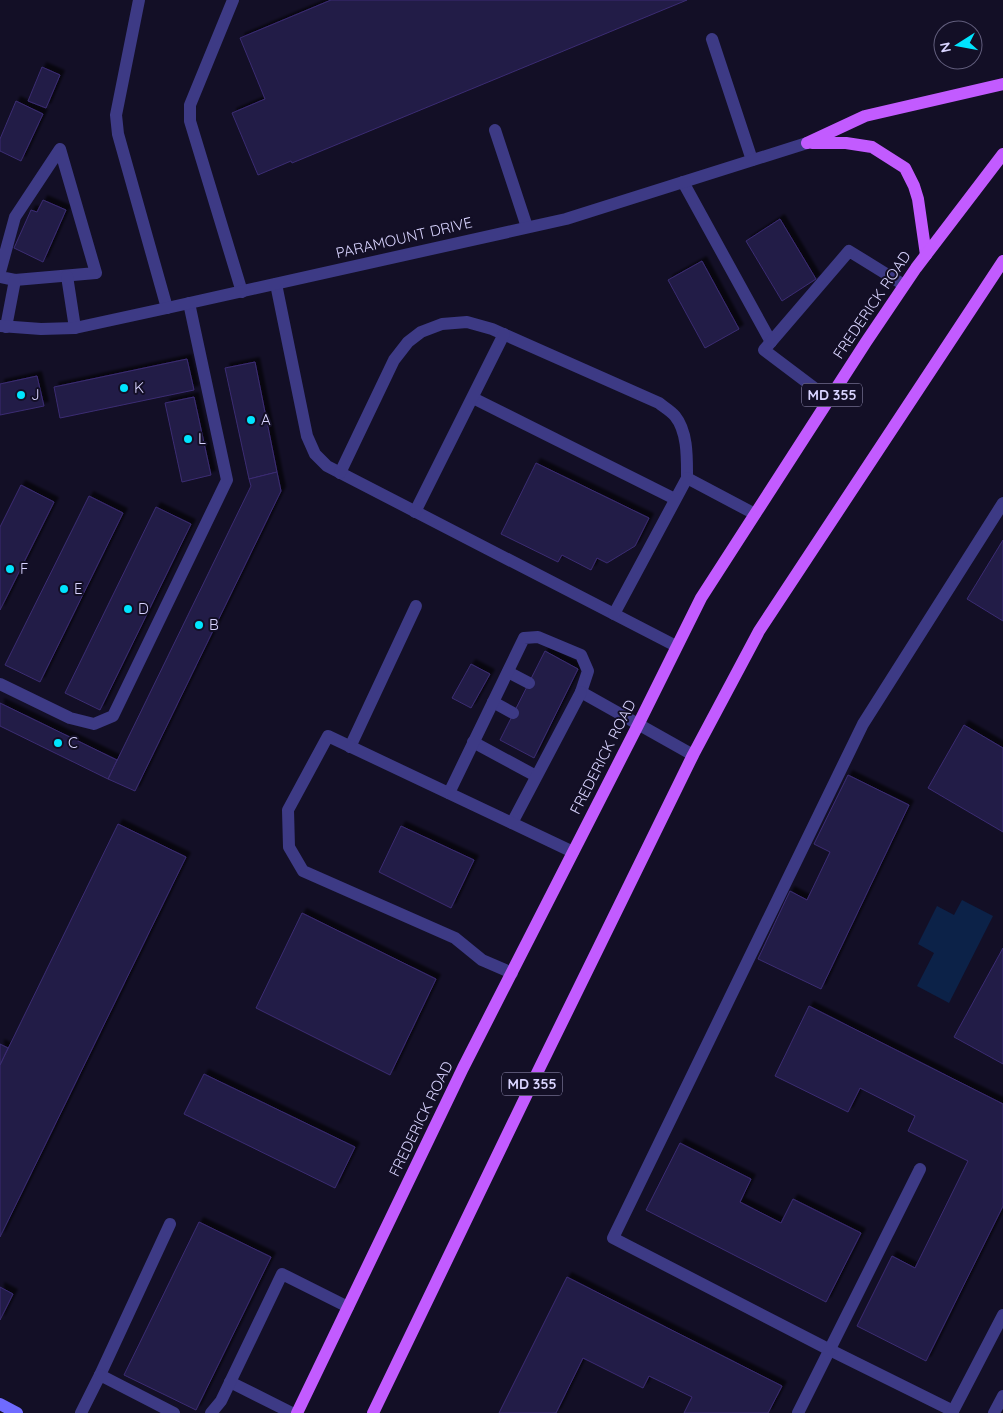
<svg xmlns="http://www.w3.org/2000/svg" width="1003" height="1413" font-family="Quicksand,sans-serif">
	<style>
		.water { fill: #0c2248 }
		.building { fill: #241b47; stroke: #3b2d73; filter: url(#shadow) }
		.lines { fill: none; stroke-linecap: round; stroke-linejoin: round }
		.lane { stroke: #3d3a85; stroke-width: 12 }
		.street { stroke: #3d3a85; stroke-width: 12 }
		.secondary { stroke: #6f6bff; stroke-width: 12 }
		.primary { stroke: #c25bff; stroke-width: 12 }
		.poi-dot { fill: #00e5ff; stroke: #130f26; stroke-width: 2 }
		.labels { text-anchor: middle; stroke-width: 4; stroke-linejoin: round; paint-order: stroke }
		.shield { fill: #130f26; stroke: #9e99be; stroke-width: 1 }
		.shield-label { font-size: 14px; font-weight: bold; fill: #d9d4ff }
		.street-label { font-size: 15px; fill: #d9d4ff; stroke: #130f26 }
		.poi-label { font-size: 15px; fill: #d9d4ff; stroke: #130f26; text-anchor: start }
	</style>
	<defs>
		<filter id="shadow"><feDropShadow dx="4.5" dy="-4.5" stdDeviation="1" flood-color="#0009"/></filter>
	</defs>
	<rect width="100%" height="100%" fill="#130f26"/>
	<polygon class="water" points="962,900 993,916 949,1003 917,986 934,953 918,944 937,906 954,915"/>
	<g class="building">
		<polygon points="331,0 687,0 292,163 291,161 258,175 232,113 265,99 240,38"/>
		<polygon points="42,67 60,75 46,108 28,101"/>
		<polygon points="16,101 43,114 21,161 0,151 0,139"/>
		<polygon points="43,200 66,210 43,262 14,248 31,210 37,212"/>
		<polygon points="780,219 816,279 782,301 746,241"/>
		<polygon points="702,261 739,329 705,348 668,280"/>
		<polygon points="187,359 194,390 60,418 54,387"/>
		<polygon points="255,362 277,472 249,479 225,368"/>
		<polygon points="37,376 44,406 0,415 0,384"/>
		<polygon points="194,397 211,475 182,482 165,403"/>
		<polygon points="536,463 649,518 635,546 607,563 597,558 591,570 562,555 558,562 501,534"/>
		<polygon points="277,472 281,491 135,791 108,779 251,486 249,479"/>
		<polygon points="21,485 54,502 0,610 0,527"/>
		<polygon points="89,496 123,513 40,682 5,665"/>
		<polygon points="156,507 191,524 100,710 65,693"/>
		<polygon points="1003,540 1003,621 967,599"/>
		<polygon points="545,651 578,669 534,758 500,740"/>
		<polygon points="471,664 490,674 471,708 452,698"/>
		<polygon points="0,703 117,760 108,779 0,726"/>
		<polygon points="964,725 1003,748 1003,832 928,788"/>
		<polygon points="848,775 909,805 821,989 758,959 790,891 807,900 830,852 814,844"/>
		<polygon points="118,824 186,857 0,1237 0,1065"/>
		<polygon points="401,826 474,860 451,908 379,872"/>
		<polygon points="302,913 436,979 390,1075 256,1008"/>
		<polygon points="1003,948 1003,1064 954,1037"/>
		<polygon points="809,1006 1003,1104 1003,1206 926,1361 857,1326 892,1256 915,1268 968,1161 908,1131 915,1116 860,1088 848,1112 775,1076"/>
		<polygon points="0,1044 8,1048 0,1065"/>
		<polygon points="204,1074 355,1147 335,1188 184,1114"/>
		<polygon points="680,1143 751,1179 740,1202 781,1223 793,1199 861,1233 826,1302 646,1210"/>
		<polygon points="199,1222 271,1257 196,1410 124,1375"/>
		<polygon points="567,1277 782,1386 768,1413 684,1413 692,1397 649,1376 643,1388 583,1358 556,1413 499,1413"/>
		<polygon points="0,1287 13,1294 0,1320"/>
	</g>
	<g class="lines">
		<g class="lane">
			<polyline points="139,0 116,115 118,134 167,308"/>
			<polyline points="233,0 190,105 190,121 242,292"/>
			<polyline points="712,39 752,160"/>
			<polyline points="495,130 527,227"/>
			<polyline points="683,182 771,342"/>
			<polyline points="0,272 15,217 60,149 96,273 15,280 0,277"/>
			<polyline points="67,276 75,328"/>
			<polyline points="276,284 307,436 315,454 327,466 676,646"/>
			<polyline points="6,327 15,280"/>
			<polyline points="473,398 675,499"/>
			<polyline points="829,399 764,350 849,251 904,285"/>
			<path d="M340,473L394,360L408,342L421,332L442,324L467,322L492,329L659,403C664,407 671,411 675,416C688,432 687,459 687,478L755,514"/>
			<polyline points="415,512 504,334"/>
			<polyline points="614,614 687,478"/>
			<polyline points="508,672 529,683"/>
			<polyline points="0,684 70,718 94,724 113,716 227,480 189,303"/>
			<polyline points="493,702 513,713"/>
			<polyline points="473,742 536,776"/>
			<polyline points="350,747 416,606"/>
			<polyline points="449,793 524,638 538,637 581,655 588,671 581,692 693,755"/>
			<polyline points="512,823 581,692"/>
			<polyline points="512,973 482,960 455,938 303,871 289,847 288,810 328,736 573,852"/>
			<polyline points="100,1375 170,1224"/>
			<polyline points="230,1382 292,1413"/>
			<polyline points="953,1411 830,1350 613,1238 863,724 1003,503"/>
			<polyline points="81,1413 100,1375 174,1413"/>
			<polyline points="211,1413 221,1401 282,1274 348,1307"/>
			<polyline points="798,1413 920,1169"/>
		</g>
		<g class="street">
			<polyline points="0,326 41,329 75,328 167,308 566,219 807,143"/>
			<polyline points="952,1413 1003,1315"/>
			<polyline points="994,1413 1003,1396"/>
		</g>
		<polyline class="secondary" points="0,1404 17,1413"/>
		<g class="primary">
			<polyline points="807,143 865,116 1003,84"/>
			<polyline points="812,143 846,143 872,147 905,168 914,186 918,199 926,255"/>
			<polyline points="297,1413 463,1068 638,725 701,598 866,342 916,268 1003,154"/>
			<polyline points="373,1413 540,1067 693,755 759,631 1003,261"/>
		</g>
	</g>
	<g class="poi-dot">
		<circle cx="124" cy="388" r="5"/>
		<circle cx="21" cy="395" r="5"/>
		<circle cx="251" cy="420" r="5"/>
		<circle cx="188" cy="439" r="5"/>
		<circle cx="10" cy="569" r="5"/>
		<circle cx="64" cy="589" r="5"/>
		<circle cx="128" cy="609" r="5"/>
		<circle cx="199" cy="625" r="5"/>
		<circle cx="58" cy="743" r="5"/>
	</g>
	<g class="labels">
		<g class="shield">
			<rect x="802" y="383.5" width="60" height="23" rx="4"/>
			<rect x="502" y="1072.5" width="60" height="23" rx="4"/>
		</g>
		<g class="shield-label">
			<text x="832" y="400">MD 355</text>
			<text x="532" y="1089">MD 355</text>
		</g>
		<g class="street-label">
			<text transform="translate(404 238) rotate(-13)" y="5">PARAMOUNT DRIVE</text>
			<text transform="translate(872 305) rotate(-56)" y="5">FREDERICK ROAD</text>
			<text transform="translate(603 757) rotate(-63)" y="5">FREDERICK ROAD</text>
			<text transform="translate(421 1119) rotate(-64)" y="5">FREDERICK ROAD</text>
		</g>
		<g class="poi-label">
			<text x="134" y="393">K</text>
			<text x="31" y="400">J</text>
			<text x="261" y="425">A</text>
			<text x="198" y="444">L</text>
			<text x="20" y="574">F</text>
			<text x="74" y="594">E</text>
			<text x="138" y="614">D</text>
			<text x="209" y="630">B</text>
			<text x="68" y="748">C</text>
		</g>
	</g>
	<g transform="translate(958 45) rotate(259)"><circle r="24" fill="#130f26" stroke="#625e7d"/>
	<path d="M0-4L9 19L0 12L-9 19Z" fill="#00e5ff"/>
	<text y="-8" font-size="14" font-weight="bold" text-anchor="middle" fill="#d9d4ff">N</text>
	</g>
</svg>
